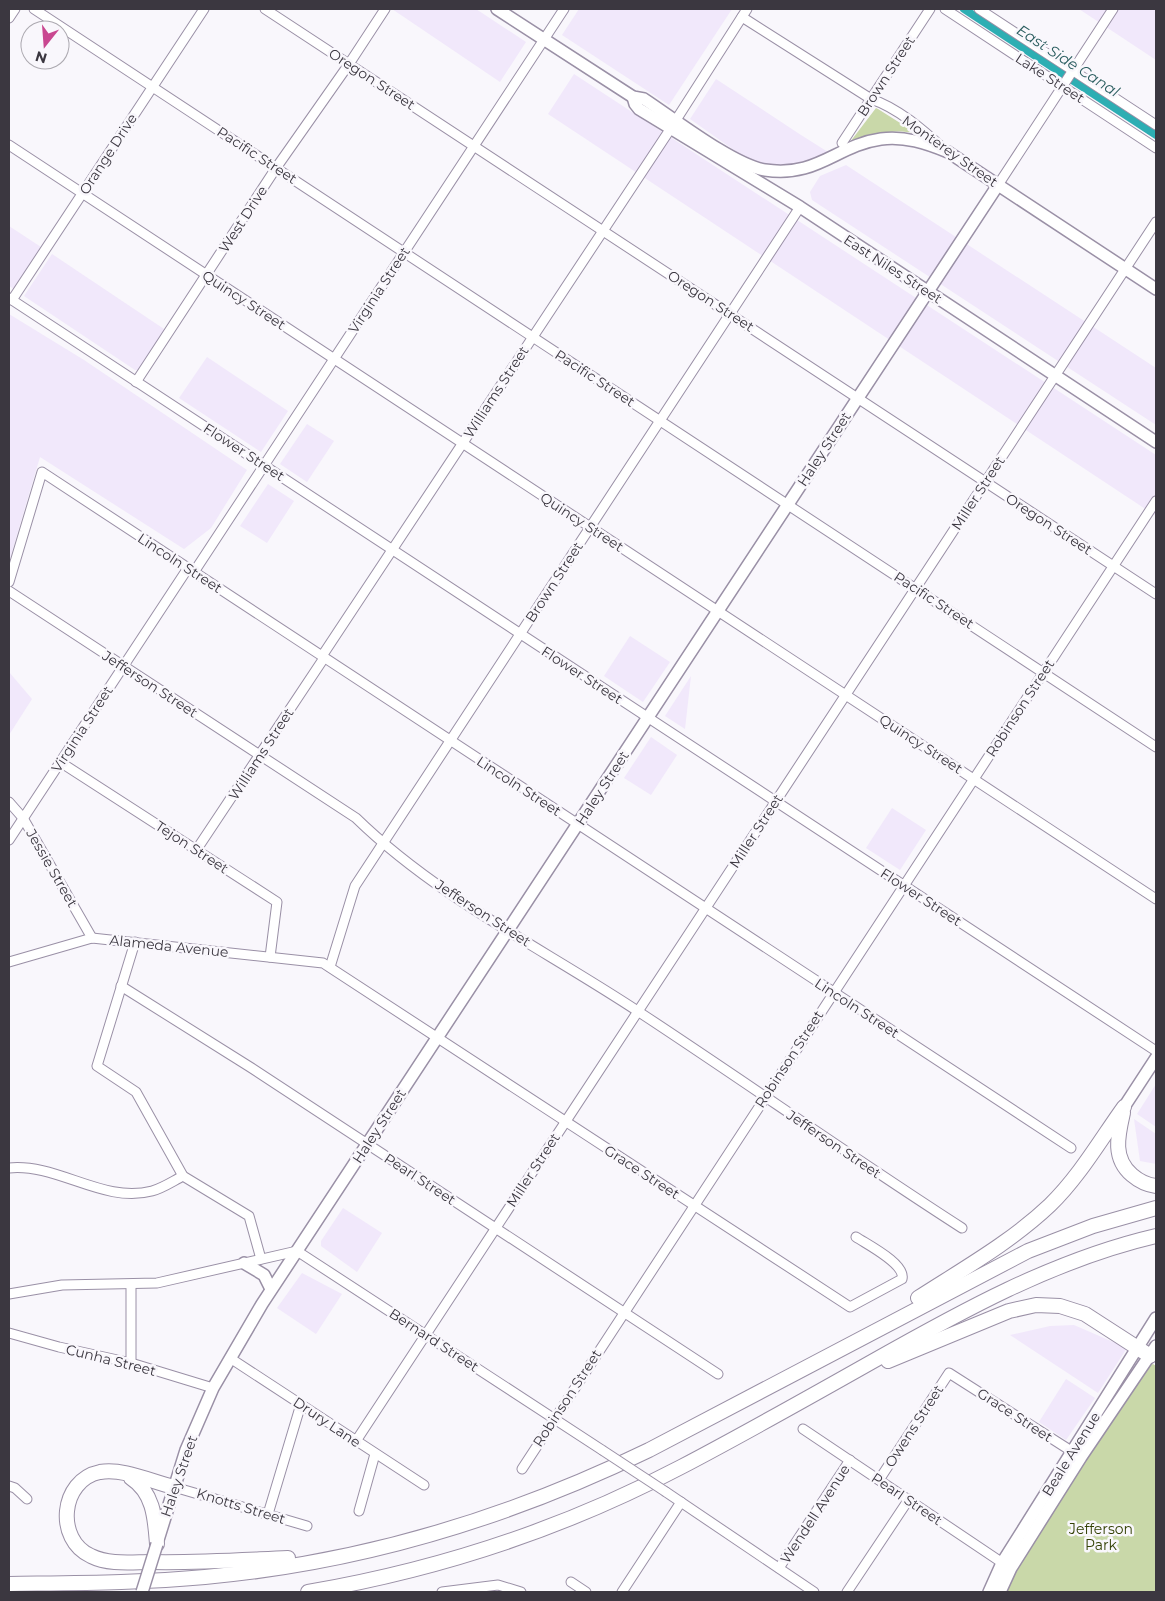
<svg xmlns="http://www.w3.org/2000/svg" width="1165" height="1601" font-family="Montserrat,sans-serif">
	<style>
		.built { fill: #f1e8fb }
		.green { fill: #c9d8a9 }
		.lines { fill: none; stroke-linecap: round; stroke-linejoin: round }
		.canal { stroke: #2daeb3; stroke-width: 8 }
		.minor-casing { stroke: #9a90a6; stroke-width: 11 }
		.major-casing { stroke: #9a90a6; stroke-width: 14 }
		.highway-casing { stroke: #9a90a6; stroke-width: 16 }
		.minor { stroke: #fff; stroke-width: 9 }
		.major { stroke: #fff; stroke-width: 11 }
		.highway { stroke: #fff; stroke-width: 14 }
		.minor-bridge-casing { stroke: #9a90a6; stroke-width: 11; stroke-linecap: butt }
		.major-bridge-casing { stroke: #9a90a6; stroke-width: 14; stroke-linecap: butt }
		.minor-bridge { stroke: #fff; stroke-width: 9 }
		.major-bridge { stroke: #fff; stroke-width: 11 }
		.labels { text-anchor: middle; stroke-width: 5; stroke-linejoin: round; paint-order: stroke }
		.street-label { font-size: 14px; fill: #3b3740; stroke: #f9f7fc }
		.park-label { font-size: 14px; fill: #324003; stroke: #f9f7fc }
		.water-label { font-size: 15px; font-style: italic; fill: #2a5d5f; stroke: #f9f7fc }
	</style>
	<rect width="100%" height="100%" fill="#f9f7fc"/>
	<g class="built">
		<polygon points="392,9 476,9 526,42 500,82"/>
		<polygon points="579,9 732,9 669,105 562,35"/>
		<polygon points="1079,9 1156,9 1156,60"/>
		<polygon points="574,74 1156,455 1156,516 548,114"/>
		<polygon points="716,79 801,135 828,152 810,163 773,165 756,162 738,153 690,119"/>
		<polygon points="846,165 1156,368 1156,425 812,200 810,192 820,176"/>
		<polygon points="9,226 41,247 14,289 9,286"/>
		<polygon points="52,254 167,331 140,370 135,370 24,296"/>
		<polygon points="9,314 84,360 247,470 211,528 184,549 40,457 9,562"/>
		<polygon points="207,357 288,411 261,452 179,398"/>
		<polygon points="307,424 334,441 307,482 280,464"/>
		<polygon points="268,484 294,501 267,543 240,526"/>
		<polygon points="630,636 670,662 643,702 604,676"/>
		<polygon points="9,672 32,699 9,735"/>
		<polygon points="691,676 685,729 665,716"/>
		<polygon points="651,737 677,755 651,795 624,778"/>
		<polygon points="892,808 926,830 900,870 866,848"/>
		<polygon points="1156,1084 1156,1127 1137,1114"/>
		<polygon points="1134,1119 1156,1134 1156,1164 1140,1161"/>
		<polygon points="343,1208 382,1233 357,1272 321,1246 321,1241"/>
		<polygon points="302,1273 342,1294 316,1334 277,1308"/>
		<polygon points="1074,1325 1127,1348 1098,1393 1010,1335 1050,1326"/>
		<polygon points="1066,1379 1095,1398 1066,1440 1039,1422"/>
	</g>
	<g class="green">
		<path d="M876,108L878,109L916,133C892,129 872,133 850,142Z"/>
		<polygon points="1153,1364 1156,1366 1156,1592 1007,1592 1022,1557 1150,1365"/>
	</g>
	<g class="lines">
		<polyline class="canal" points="964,9 1156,135"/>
		<g class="minor-casing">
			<g id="minor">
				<polyline points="34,9 1156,747"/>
				<polyline points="265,9 1156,594"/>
				<polyline points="945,9 1156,148"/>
				<polyline points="979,9 1156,125"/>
				<path d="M742,17L871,99C898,108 923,130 944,149"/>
				<polyline points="9,18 15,9"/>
				<polyline points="676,120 747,9"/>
				<polyline points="842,143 930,9"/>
				<polyline points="9,145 1156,899"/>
				<polyline points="998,185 1113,9"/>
				<polyline points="9,298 1156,1051"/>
				<polyline points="12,300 204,9"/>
				<polyline points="136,382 276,168 349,64 385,9"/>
				<polyline points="194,572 564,9"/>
				<polyline points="9,582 42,472 1071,1148"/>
				<path d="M9,591L356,818C438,898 544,949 639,1012C747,1083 853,1158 962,1228"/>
				<polyline points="322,656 671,128"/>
				<polyline points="60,762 277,902 270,957"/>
				<polyline points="9,802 23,818 92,938"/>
				<polyline points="9,840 188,568"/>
				<polyline points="197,849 324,658"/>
				<polyline points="135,942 97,1066 136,1092 183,1176 249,1216 261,1259"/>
				<path d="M9,962L92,938L323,963L850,1307L902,1279C906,1264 868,1245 856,1237"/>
				<polyline points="330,967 355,886 800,207"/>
				<polyline points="121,986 250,1067 718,1374"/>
				<path d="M9,1168C58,1163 103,1204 152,1191C163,1188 173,1181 183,1176"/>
				<polyline points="9,1294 62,1285 157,1283 297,1251 602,1450"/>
				<polyline points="9,1333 59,1347 131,1363 213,1388"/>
				<polyline points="230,1358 424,1485"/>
				<polyline points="131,1363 131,1285"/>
				<polyline points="803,1429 1007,1566"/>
				<polyline points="356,1441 1156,222"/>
				<polyline points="522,1469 1156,501"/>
				<polyline points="879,1480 949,1373 1076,1454"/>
				<polyline points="9,1486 15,1488 27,1499"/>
				<polyline points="174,1487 307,1526"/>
				<polyline points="666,1492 814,1592"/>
				<polyline points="359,1511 375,1454"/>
				<polyline points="268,1514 301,1404"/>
				<polyline points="779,1568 850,1460"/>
				<polyline points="571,1582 586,1592"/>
				<polyline points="442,1592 498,1585 521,1592"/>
				<polyline points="622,1592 681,1502"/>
				<polyline points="847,1592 909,1499"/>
			</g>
		</g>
		<g class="major-casing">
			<g id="major">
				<path d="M497,9L633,97L644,99C673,118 733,165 765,170C817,178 837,145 881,139C905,136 926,143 948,152L1156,289"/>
				<polyline points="633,97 635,104 639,109 800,207 1156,442"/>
				<polyline points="1124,1107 1156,1058"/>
				<polyline points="244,1263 264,1275 271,1289"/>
				<polyline points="158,1540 186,1450 213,1388 262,1304 998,185"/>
				<polyline points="989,1592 1002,1563 1156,1318"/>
				<polyline points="1000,1592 1011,1568 1081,1457 1156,1346"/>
			</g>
		</g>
		<g class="highway-casing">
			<g id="highway">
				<path d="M1123,1113C1118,1135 1112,1158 1132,1175C1139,1181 1147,1185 1156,1186"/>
				<path d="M918,1298C963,1269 1011,1242 1050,1205C1079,1177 1101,1139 1124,1107"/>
				<polyline points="888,1361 1009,1311 1036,1305 1060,1306 1085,1314 1150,1356"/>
				<path d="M131,1478C154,1493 155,1519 157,1544"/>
				<path d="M174,1487C152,1482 124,1468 100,1472C60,1480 55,1540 91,1556C109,1565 132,1562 151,1562C197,1563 242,1560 288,1558"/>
				<path d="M9,1584C74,1583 140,1583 205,1577C361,1563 509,1518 649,1450L1028,1251L1093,1226L1156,1208"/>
				<path d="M308,1592C437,1570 565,1528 681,1467C744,1434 806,1399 868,1364C960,1312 1053,1260 1156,1236"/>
			</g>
		</g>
		<use href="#minor" class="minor"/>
		<use href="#major" class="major"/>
		<use href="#highway" class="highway"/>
		<g class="minor-bridge-casing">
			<polyline id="minor-bridge" points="602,1450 666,1492"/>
		</g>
		<g class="major-bridge-casing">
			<polyline id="major-bridge" points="142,1592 157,1544"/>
		</g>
		<use href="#minor-bridge" class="minor-bridge"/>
		<use href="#major-bridge" class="major-bridge"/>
	</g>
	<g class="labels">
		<g class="street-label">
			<text transform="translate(886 76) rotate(-57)" y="5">Brown Street</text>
			<text transform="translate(1050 78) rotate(33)" y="5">Lake Street</text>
			<text transform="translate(372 79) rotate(33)" y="5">Oregon Street</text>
			<text transform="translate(950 151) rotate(35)" y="5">Monterey Street</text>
			<text transform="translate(108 154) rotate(-57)" y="5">Orange Drive</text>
			<text transform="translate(257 155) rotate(33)" y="5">Pacific Street</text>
			<text transform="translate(243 219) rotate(-57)" y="5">West Drive</text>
			<text transform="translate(893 269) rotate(33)" y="5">East Niles Street</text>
			<text transform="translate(379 290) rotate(-57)" y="5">Virginia Street</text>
			<text transform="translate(244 300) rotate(33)" y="5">Quincy Street</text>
			<text transform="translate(711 301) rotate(33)" y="5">Oregon Street</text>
			<text transform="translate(595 378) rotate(33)" y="5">Pacific Street</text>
			<text transform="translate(496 392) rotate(-57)" y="5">Williams Street</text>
			<text transform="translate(824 449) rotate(-57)" y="5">Haley Street</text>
			<text transform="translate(244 452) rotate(33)" y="5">Flower Street</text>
			<text transform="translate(978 493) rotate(-57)" y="5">Miller Street</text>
			<text transform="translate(582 522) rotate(33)" y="5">Quincy Street</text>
			<text transform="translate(1049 524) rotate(33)" y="5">Oregon Street</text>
			<text transform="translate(180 563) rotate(33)" y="5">Lincoln Street</text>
			<text transform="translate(554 582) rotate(-57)" y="5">Brown Street</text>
			<text transform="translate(934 600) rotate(33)" y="5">Pacific Street</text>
			<text transform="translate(582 675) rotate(33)" y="5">Flower Street</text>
			<text transform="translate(150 684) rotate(33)" y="5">Jefferson Street</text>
			<text transform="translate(1020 708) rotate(-57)" y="5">Robinson Street</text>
			<text transform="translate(82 729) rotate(-57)" y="5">Virginia Street</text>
			<text transform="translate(921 744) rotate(33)" y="5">Quincy Street</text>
			<text transform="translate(261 754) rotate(-57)" y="5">Williams Street</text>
			<text transform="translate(519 786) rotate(33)" y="5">Lincoln Street</text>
			<text transform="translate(602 788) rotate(-57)" y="5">Haley Street</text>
			<text transform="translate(756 831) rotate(-57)" y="5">Miller Street</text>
			<text transform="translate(192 847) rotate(33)" y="5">Tejon Street</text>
			<text transform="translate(52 868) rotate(60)" y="5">Jessie Street</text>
			<text transform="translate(921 897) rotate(33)" y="5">Flower Street</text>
			<text transform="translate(483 913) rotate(33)" y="5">Jefferson Street</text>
			<text transform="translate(169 946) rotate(6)" y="5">Alameda Avenue</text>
			<text transform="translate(857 1008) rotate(33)" y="5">Lincoln Street</text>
			<text transform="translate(789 1059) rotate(-57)" y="5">Robinson Street</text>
			<text transform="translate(379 1126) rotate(-57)" y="5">Haley Street</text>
			<text transform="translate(834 1144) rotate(34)" y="5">Jefferson Street</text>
			<text transform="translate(533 1170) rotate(-57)" y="5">Miller Street</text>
			<text transform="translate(642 1172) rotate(33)" y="5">Grace Street</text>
			<text transform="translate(420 1179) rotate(33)" y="5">Pearl Street</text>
			<text transform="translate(434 1340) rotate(33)" y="5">Bernard Street</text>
			<text transform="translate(111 1360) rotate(14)" y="5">Cunha Street</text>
			<text transform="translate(567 1398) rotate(-57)" y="5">Robinson Street</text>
			<text transform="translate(1015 1415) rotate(33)" y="5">Grace Street</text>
			<text transform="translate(327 1422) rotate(34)" y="5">Drury Lane</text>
			<text transform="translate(914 1426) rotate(-57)" y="5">Owens Street</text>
			<text transform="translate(1071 1454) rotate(-58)" y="5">Beale Avenue</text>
			<text transform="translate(179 1476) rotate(-71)" y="5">Haley Street</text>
			<text transform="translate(907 1499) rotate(34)" y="5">Pearl Street</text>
			<text transform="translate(241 1506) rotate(17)" y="5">Knotts Street</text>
			<text transform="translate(815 1514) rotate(-57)" y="5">Wendell Avenue</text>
		</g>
		<g class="park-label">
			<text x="1101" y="1534">Jefferson<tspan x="1101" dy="16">Park</tspan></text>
		</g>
		<g class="water-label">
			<text transform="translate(1068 61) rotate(33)" y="5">East Side Canal</text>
		</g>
	</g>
	<rect width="1165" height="1601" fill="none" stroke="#3b3740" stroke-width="20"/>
	<g transform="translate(45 45) rotate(197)"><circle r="24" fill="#f9f7fc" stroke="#adaab1"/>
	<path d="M0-4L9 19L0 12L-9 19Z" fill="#c94790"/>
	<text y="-8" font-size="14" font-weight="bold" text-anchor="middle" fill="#3b3740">N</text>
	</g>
</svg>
